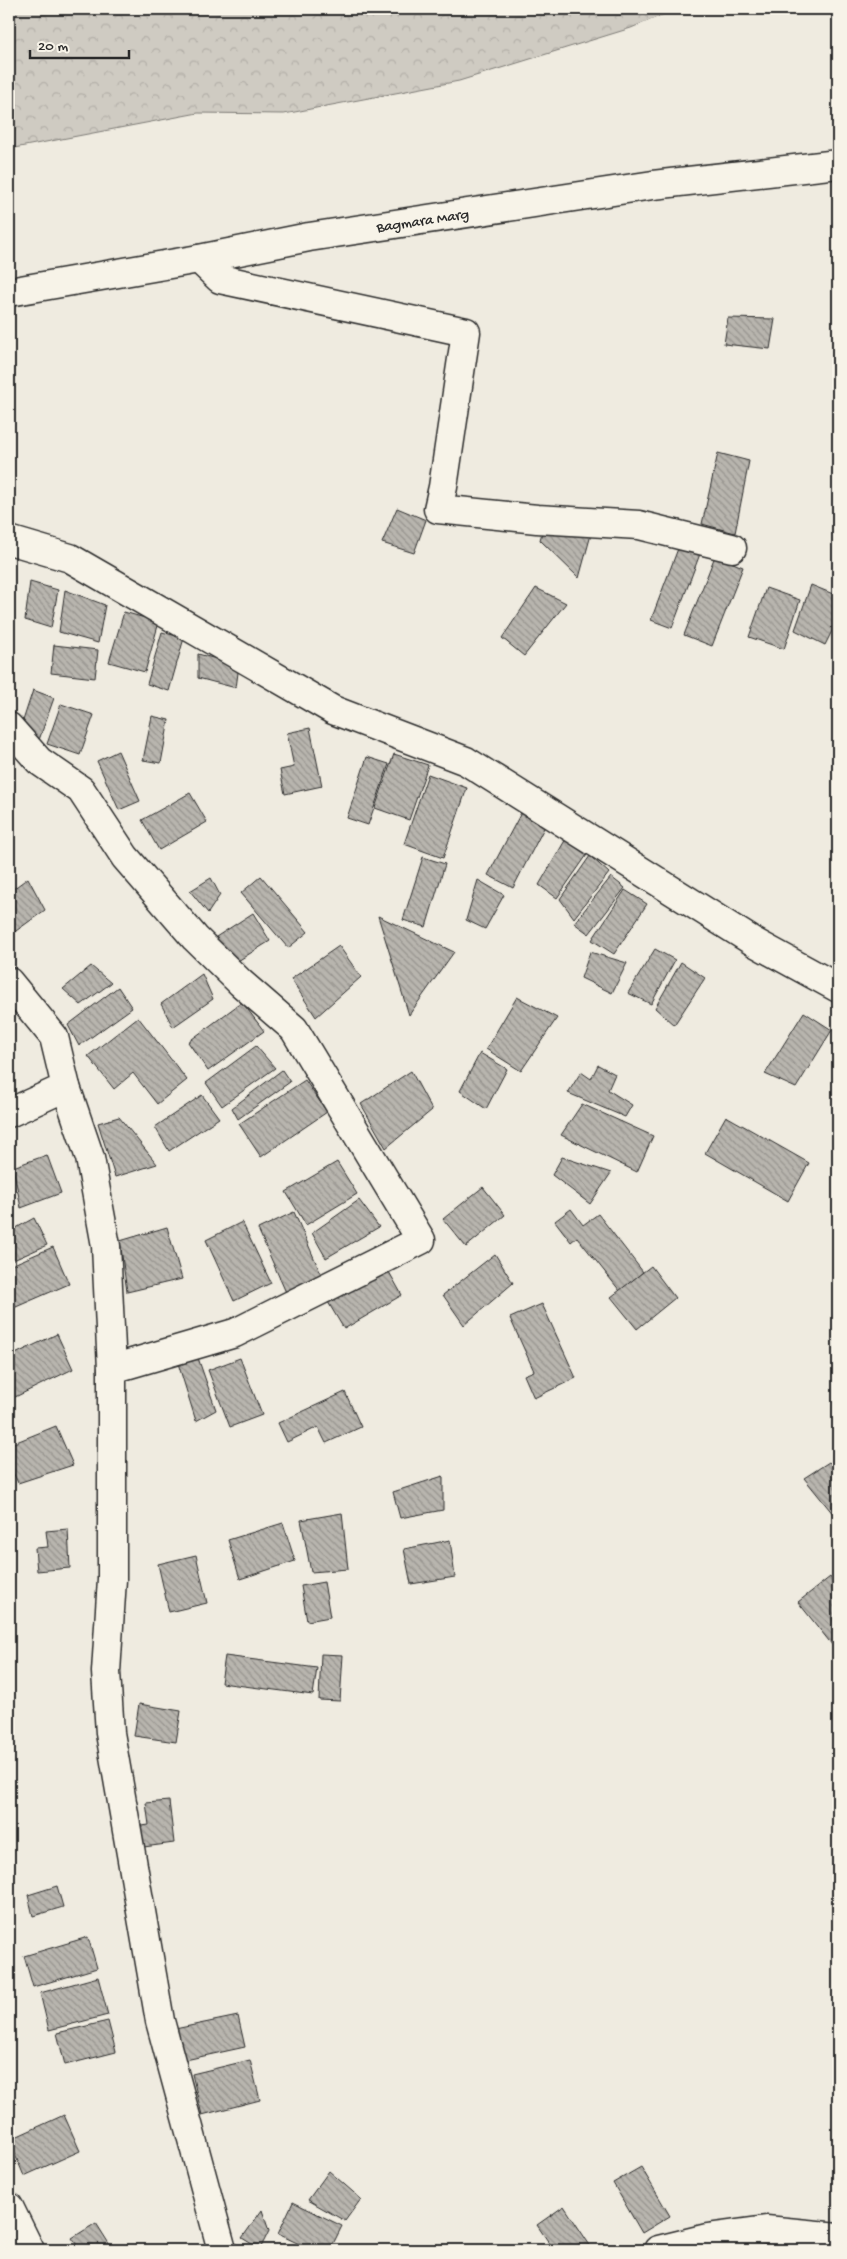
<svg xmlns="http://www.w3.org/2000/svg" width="847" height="2259" font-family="'Gochi Hand',sans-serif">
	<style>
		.forest { fill: url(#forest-crowns); stroke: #7d7b76 }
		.building { fill: url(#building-back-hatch); stroke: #2b2b2b }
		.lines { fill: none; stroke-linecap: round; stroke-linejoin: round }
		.street-casing { stroke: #2b2b2b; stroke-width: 31 }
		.secondary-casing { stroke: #2b2b2b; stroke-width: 31 }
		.street { stroke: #f7f3e8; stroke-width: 28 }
		.secondary { stroke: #f7f3e8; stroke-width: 28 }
		.labels { text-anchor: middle; stroke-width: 4; stroke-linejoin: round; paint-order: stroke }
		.street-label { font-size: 15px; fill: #2b2b2b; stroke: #f7f3e8 }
	</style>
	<defs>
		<pattern id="forest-crowns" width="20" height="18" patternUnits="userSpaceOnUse" patternTransform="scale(1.25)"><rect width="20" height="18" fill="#cfcbc2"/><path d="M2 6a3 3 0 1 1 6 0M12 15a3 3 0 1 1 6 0" fill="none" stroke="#b2aea7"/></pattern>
		<pattern id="building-back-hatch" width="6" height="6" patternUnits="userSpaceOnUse" patternTransform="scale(1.25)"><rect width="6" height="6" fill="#b8b5ae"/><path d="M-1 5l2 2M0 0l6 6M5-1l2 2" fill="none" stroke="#96938e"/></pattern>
	</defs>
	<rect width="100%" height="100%" fill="#efebe0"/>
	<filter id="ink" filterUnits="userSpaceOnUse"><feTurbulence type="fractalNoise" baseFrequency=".02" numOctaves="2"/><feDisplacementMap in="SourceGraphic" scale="10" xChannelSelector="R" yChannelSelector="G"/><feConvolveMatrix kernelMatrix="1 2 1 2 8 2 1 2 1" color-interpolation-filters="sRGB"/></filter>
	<g filter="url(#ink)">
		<polygon class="forest" points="9,9 676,9 631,28 459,81 284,114 198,113 9,149"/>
		<g class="building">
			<polygon points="728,318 775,319 770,349 724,344"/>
			<polygon points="718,453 749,461 735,533 702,524"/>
			<polygon points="397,508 426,520 414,553 382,543"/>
			<polygon points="544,525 592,531 579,578 540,540"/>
			<polygon points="682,538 703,546 672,628 651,620"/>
			<polygon points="715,556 743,567 712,646 684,635"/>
			<polygon points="30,582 58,590 51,628 25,620"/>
			<polygon points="811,585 838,596 838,619 825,645 795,630"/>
			<polygon points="536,588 566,603 524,656 502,638"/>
			<polygon points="766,588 800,600 784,649 749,637"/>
			<polygon points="65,590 105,605 98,643 59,632"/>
			<polygon points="124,612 159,622 145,672 109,662"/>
			<polygon points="162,632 184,638 169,691 147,684"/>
			<polygon points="54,645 98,650 95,678 51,673"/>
			<polygon points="198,654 239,665 236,688 198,678"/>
			<polygon points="33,690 54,698 39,740 19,733"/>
			<polygon points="61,704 94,715 80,755 47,744"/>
			<polygon points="152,716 169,720 161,763 143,760"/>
			<polygon points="310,728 322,786 285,794 280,770 294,767 287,733"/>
			<polygon points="118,751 140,801 119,810 97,761"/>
			<polygon points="394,754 428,765 409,820 375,808"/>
			<polygon points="367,757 389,764 368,825 347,818"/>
			<polygon points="428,774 467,788 443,858 404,844"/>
			<polygon points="190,793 207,822 159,850 142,820"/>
			<polygon points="522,811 546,824 513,888 488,875"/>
			<polygon points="567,837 589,852 557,898 539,885"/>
			<polygon points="590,856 609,873 574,918 560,899"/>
			<polygon points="423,857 445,864 426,927 403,920"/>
			<polygon points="261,876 308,932 288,948 241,893"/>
			<polygon points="611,877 625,888 589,934 574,923"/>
			<polygon points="28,878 45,910 9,936 9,892"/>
			<polygon points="211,878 220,895 208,913 190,891"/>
			<polygon points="478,880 504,895 485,929 466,920"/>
			<polygon points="625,890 647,904 614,954 592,940"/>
			<polygon points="253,913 270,941 233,964 216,937"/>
			<polygon points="378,916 454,952 409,1015"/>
			<polygon points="339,946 361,977 316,1017 291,979"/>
			<polygon points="655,949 675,960 651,1004 628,993"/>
			<polygon points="590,952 627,963 612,993 581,978"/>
			<polygon points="681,962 705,978 674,1025 655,1008"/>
			<polygon points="91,966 111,983 81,1005 63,989"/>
			<polygon points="202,974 213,999 173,1027 161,1004"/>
			<polygon points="118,987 132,1008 79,1046 68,1025"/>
			<polygon points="517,997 557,1018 521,1071 486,1049"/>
			<polygon points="242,1002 264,1031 208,1071 188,1042"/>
			<polygon points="804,1012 832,1030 796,1088 765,1074"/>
			<polygon points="138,1017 187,1080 157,1104 133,1073 114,1089 88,1056"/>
			<polygon points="256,1046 275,1068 222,1106 206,1083"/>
			<polygon points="480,1053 507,1069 486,1109 460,1091"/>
			<polygon points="598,1065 615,1074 608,1090 632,1105 625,1117 568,1093 581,1072 591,1079"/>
			<polygon points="282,1070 290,1082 238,1119 232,1108"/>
			<polygon points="411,1071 432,1110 386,1148 361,1104"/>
			<polygon points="305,1080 327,1112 261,1157 239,1124"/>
			<polygon points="202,1095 219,1118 169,1151 155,1127"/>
			<polygon points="582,1104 653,1136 637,1172 561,1135"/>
			<polygon points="726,1116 809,1163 788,1201 705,1153"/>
			<polygon points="119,1117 157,1164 115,1177 98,1123"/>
			<polygon points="47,1155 61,1193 21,1208 13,1167"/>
			<polygon points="562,1157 611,1173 590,1204 552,1175"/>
			<polygon points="337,1162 357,1194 306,1225 286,1192"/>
			<polygon points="483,1187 505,1215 466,1247 443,1219"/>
			<polygon points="359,1200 379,1227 326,1258 312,1233"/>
			<polygon points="571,1209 583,1225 598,1214 643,1272 620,1291 577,1237 571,1242 555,1221"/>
			<polygon points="294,1212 324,1281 288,1297 258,1229"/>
			<polygon points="34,1218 47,1245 9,1262 9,1232"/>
			<polygon points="242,1222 271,1283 234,1301 206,1240"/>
			<polygon points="167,1227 182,1279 127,1292 120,1241"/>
			<polygon points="53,1247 69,1284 9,1310 9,1266"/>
			<polygon points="495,1254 513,1283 464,1325 443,1295"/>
			<polygon points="384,1263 402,1295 344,1329 325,1297"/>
			<polygon points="651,1266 675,1298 637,1329 611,1297"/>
			<polygon points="542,1304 576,1378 534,1398 524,1375 534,1371 510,1318"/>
			<polygon points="57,1334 73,1369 13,1398 9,1387 9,1357"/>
			<polygon points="197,1355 216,1410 196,1421 177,1360"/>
			<polygon points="240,1358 262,1415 230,1427 208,1370"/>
			<polygon points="345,1392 361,1427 326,1443 318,1427 287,1442 278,1423"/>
			<polygon points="56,1426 73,1465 18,1483 9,1464 9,1445"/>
			<polygon points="829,1462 838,1470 838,1520 804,1478"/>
			<polygon points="443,1476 443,1510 400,1518 393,1492"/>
			<polygon points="342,1513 348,1569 311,1572 301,1520"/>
			<polygon points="283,1523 295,1561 240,1579 228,1540"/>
			<polygon points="68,1529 70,1568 37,1571 35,1548 48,1547 46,1531"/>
			<polygon points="450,1540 455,1577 411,1584 404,1549"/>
			<polygon points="196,1555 207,1603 169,1612 158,1564"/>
			<polygon points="830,1577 838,1588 837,1651 798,1602"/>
			<polygon points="324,1582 330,1617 307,1621 301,1586"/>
			<polygon points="321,1654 343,1655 340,1701 319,1700"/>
			<polygon points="225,1656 317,1668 313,1695 221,1683"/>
			<polygon points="139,1704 181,1711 176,1742 134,1736"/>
			<polygon points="169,1801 174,1843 136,1848 134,1827 149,1825 146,1803"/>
			<polygon points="57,1886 63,1907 33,1916 28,1895"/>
			<polygon points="88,1937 97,1968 33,1987 24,1956"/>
			<polygon points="98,1977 108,2015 49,2030 40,1993"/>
			<polygon points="238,2016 245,2047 181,2061 175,2029"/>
			<polygon points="108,2021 116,2052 65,2065 57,2033"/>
			<polygon points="250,2060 260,2100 202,2115 192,2074"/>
			<polygon points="64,2115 80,2151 24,2176 9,2140"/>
			<polygon points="641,2167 670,2216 642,2233 613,2183"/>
			<polygon points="329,2171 361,2199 345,2221 308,2200"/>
			<polygon points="293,2202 342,2226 330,2250 312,2250 278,2234"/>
			<polygon points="564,2206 593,2250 554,2250 537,2225"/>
			<polygon points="262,2210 269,2231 260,2249 242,2238"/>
			<polygon points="96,2223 113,2250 80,2250 72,2238"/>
		</g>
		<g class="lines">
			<g class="street-casing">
				<g id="street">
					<polyline points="199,259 220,279 466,332 443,487 438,509 537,519 639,525 732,548"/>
					<polyline points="9,540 70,558 333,710 466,761 754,942 838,988"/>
					<polyline points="9,727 39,761 81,790 125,857 195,938 241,983 294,1029 421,1240 235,1333 112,1369"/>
					<polyline points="9,982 54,1037 66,1087 9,1113"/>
					<polyline points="66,1087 90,1158 106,1246 112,1369 112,1579 106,1672 110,1733 160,2021 222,2250"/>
					<polyline points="9,2207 30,2250"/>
					<polyline points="658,2250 707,2238 766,2230 838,2237"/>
				</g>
			</g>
			<g class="secondary-casing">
				<g id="secondary">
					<path id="s1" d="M9,292L199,259L309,237L653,185L838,164"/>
				</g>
			</g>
			<use href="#street" class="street"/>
			<use href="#secondary" class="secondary"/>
		</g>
	</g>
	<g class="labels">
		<g class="street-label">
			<text dy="5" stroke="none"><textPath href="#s1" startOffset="420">Bagmara Marg</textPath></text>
		</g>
	</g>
	<rect width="847" height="2259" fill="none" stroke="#f7f3e8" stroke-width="30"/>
	<rect x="15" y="15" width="817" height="2229" fill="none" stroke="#2b2b2b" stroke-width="2" filter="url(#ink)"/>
	<path d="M30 50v8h99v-8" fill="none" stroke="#2b2b2b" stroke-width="2.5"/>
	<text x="38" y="50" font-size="15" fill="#2b2b2b" stroke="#f7f3e8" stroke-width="4" paint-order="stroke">20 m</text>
</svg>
